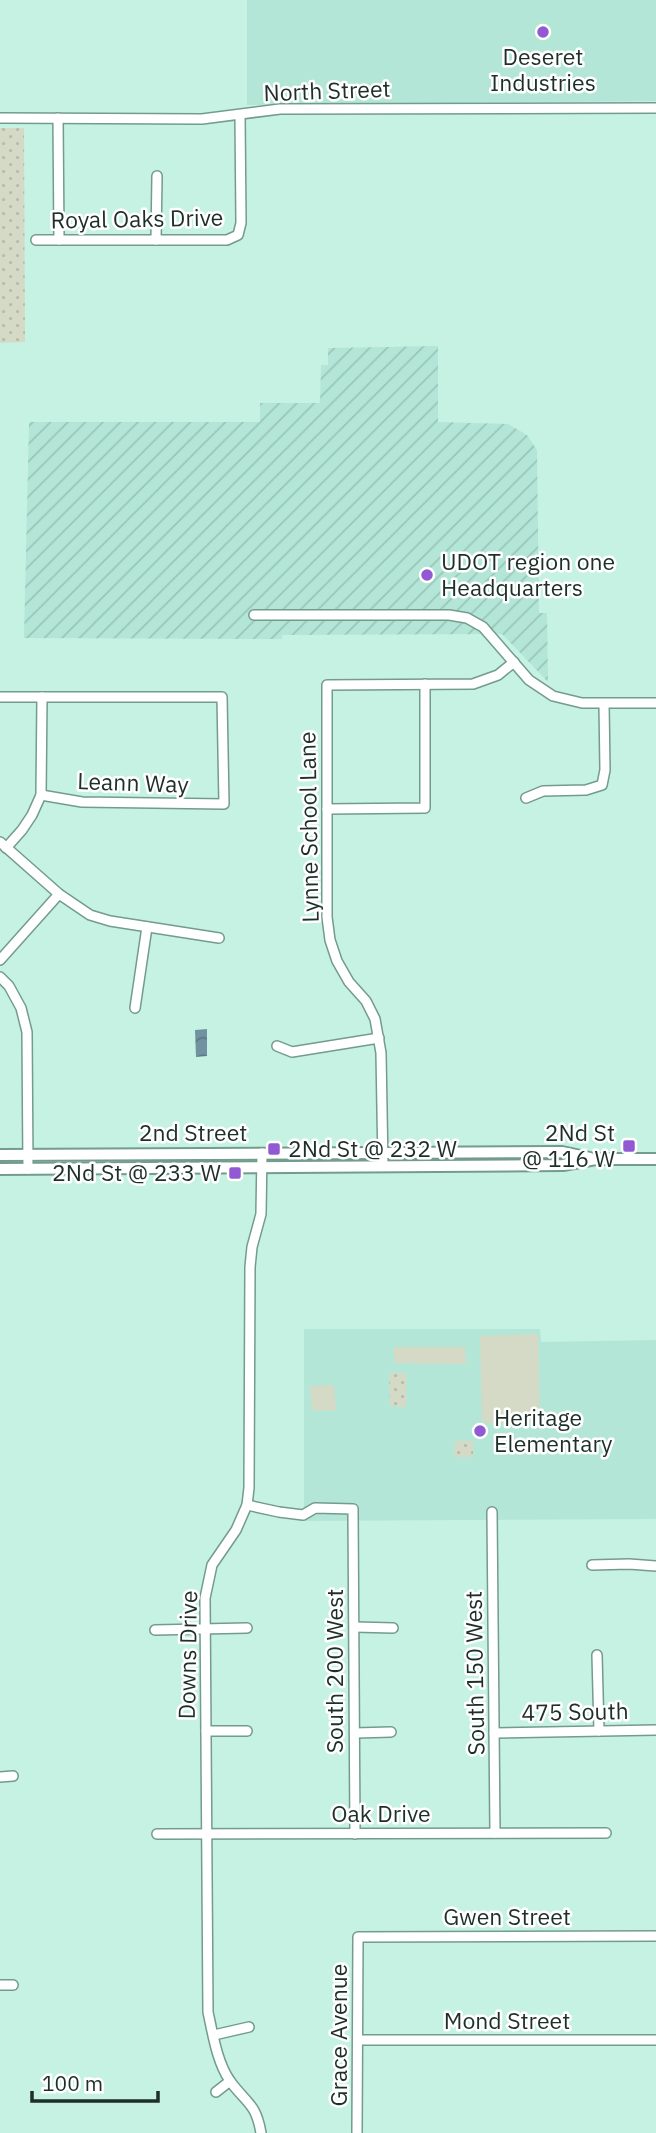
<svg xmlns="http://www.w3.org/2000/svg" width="656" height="2133" font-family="'IBM Plex Sans',sans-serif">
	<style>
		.built { fill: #b3e6d6 }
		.industrial { fill: url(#industrial-furrows) }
		.park { fill: url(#park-dots) }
		.garden { fill: #d4dac6 }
		.water { fill: url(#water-waves) }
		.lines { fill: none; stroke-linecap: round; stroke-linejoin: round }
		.minor-casing { stroke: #739b8e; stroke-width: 12 }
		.major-casing { stroke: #739b8e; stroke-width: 14 }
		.minor { stroke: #fff; stroke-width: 9 }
		.major { stroke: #fff; stroke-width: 10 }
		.poi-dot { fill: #925ad2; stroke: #fff; stroke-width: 2.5 }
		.labels { text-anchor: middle; stroke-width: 5; stroke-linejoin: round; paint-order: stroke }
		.poi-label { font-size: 23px; fill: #1e2f2a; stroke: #fff; text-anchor: start }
		.street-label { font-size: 23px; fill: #1e2f2a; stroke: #fff }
	</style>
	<defs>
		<pattern id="industrial-furrows" width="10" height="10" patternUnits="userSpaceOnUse" patternTransform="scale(1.75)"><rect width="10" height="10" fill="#b3e6d6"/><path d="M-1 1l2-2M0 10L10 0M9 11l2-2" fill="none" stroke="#9ac6b8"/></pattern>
		<pattern id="park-dots" width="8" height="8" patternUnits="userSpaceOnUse" patternTransform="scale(1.75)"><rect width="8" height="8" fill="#d4dac6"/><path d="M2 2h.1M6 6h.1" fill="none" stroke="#b6bbaa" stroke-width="1.8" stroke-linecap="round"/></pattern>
		<pattern id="water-waves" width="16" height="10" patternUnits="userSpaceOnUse" patternTransform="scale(1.75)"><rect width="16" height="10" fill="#7192a0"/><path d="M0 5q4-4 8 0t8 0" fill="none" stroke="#5c7883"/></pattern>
	</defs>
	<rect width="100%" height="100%" fill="#c6f2e3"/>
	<g class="built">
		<polygon points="247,0 656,0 656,101 247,105"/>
		<polygon points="304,1329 540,1329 541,1342 656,1340 656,1519 304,1521"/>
	</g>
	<polygon class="industrial" points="438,346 438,422 508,424 527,435 537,450 539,613 547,613 548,682 502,634 282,635 282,639 24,638 29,422 260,422 260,403 320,403 321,365 328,365 328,348"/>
	<g class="park">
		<polygon points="0,128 24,128 25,342 0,343"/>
		<polygon points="389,1373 406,1373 406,1407 390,1406"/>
		<polygon points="455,1441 473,1441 473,1457 454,1457"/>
	</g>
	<g class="garden">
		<polygon points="538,1334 540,1423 482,1423 480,1336"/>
		<polygon points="394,1347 465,1347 466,1364 394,1363"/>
		<polygon points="334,1385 336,1410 315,1411 312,1409 310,1386"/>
	</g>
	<polygon class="water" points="207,1029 207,1056 196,1057 195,1030"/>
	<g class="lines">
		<g class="minor-casing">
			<g id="minor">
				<polyline points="0,118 202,119 280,109 656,108"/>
				<polyline points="58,118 59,240"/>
				<polyline points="36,240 227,240 238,235 241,223 240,115"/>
				<polyline points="156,240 157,176"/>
				<polyline points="254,615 449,615 467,618 483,627 529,680 553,696 582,703 656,703"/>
				<polyline points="0,697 222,697 224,804 82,802 41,795"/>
				<polyline points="526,798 543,791 586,790 602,785 605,770 604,704"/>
				<polyline points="327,809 425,808 425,684"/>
				<polyline points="0,842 59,894 90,915 110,921 219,938"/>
				<polyline points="6,848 22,830 32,815 41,795 42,697"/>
				<polyline points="0,960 59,894"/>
				<polyline points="0,977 9,986 21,1008 27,1032 28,1169"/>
				<polyline points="135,1008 147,927"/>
				<polyline points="277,1046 292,1052 379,1038"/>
				<polyline points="383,1166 381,1053 375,1019 366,1001 349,982 337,961 330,940 327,917 327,685 473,684 498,675 514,662"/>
				<polyline points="247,1505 279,1512 303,1515 315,1508 353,1509 355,1834"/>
				<polyline points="492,1512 495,1833"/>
				<polyline points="592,1565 629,1564 656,1566"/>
				<polyline points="355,1627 393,1628"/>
				<polyline points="155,1630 247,1628"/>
				<polyline points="597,1655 599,1731"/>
				<polyline points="206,1731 247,1731"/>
				<polyline points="355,1733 391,1732"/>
				<polyline points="494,1733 656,1730"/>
				<polyline points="0,1777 13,1776"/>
				<polyline points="157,1834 606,1833"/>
				<polyline points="0,1985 13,1985"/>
				<polyline points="214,2035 249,2027"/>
				<polyline points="358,2040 656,2040"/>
				<polyline points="216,2092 230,2081"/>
				<path d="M261,2133C256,2103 246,2103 230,2081C217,2062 213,2035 208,2012L205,1598L212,1565L236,1530L247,1505L249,1488L250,1267L252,1247L261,1214L262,1153"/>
				<polyline points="357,2133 358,1937 656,1936"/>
			</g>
		</g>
		<g class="major-casing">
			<g id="major">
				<polyline points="0,1155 562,1152 590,1158"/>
				<polyline points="0,1169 563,1165 596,1159 656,1159"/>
			</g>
		</g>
		<use href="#minor" class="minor"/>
		<use href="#major" class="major"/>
	</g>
	<g class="poi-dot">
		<circle cx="543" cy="32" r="7"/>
		<circle cx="427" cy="575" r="7"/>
		<rect x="622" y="1139" width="14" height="14" rx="3.5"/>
		<rect x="267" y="1142" width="14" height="14" rx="3.5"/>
		<rect x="228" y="1166" width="14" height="14" rx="3.5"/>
		<circle cx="480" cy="1431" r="7"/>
	</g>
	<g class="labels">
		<g class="poi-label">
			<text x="543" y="65" text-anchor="middle">Deseret<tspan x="543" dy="26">Industries</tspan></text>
			<text x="441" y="570">UDOT region one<tspan x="441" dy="26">Headquarters</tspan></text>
			<text x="615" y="1141" text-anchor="end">2Nd St<tspan x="615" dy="26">@ 116 W</tspan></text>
			<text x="288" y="1157">2Nd St @ 232 W</text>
			<text x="221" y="1181" text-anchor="end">2Nd St @ 233 W</text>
			<text x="494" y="1426">Heritage<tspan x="494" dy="26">Elementary</tspan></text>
		</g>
		<g class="street-label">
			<text transform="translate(327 91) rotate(-2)" y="8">North Street</text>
			<text transform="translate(137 219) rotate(-1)" y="8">Royal Oaks Drive</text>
			<text transform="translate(133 783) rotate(2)" y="8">Leann Way</text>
			<text transform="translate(309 827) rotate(-91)" y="8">Lynne School Lane</text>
			<text x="193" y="1141">2nd Street</text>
			<text transform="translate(188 1655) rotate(-89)" y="8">Downs Drive</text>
			<text transform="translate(335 1671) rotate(-90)" y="8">South 200 West</text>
			<text transform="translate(475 1673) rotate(-91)" y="8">South 150 West</text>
			<text transform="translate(575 1712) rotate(-1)" y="8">475 South</text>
			<text x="381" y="1822">Oak Drive</text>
			<text x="507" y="1925">Gwen Street</text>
			<text x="507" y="2029">Mond Street</text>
			<text transform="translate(339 2035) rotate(-90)" y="8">Grace Avenue</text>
		</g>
	</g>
	<path d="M32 2091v10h126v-10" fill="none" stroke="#1e2f2a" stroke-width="3.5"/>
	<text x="42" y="2091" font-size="21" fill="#1e2f2a" stroke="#ffffff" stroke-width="5" paint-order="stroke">100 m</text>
</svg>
